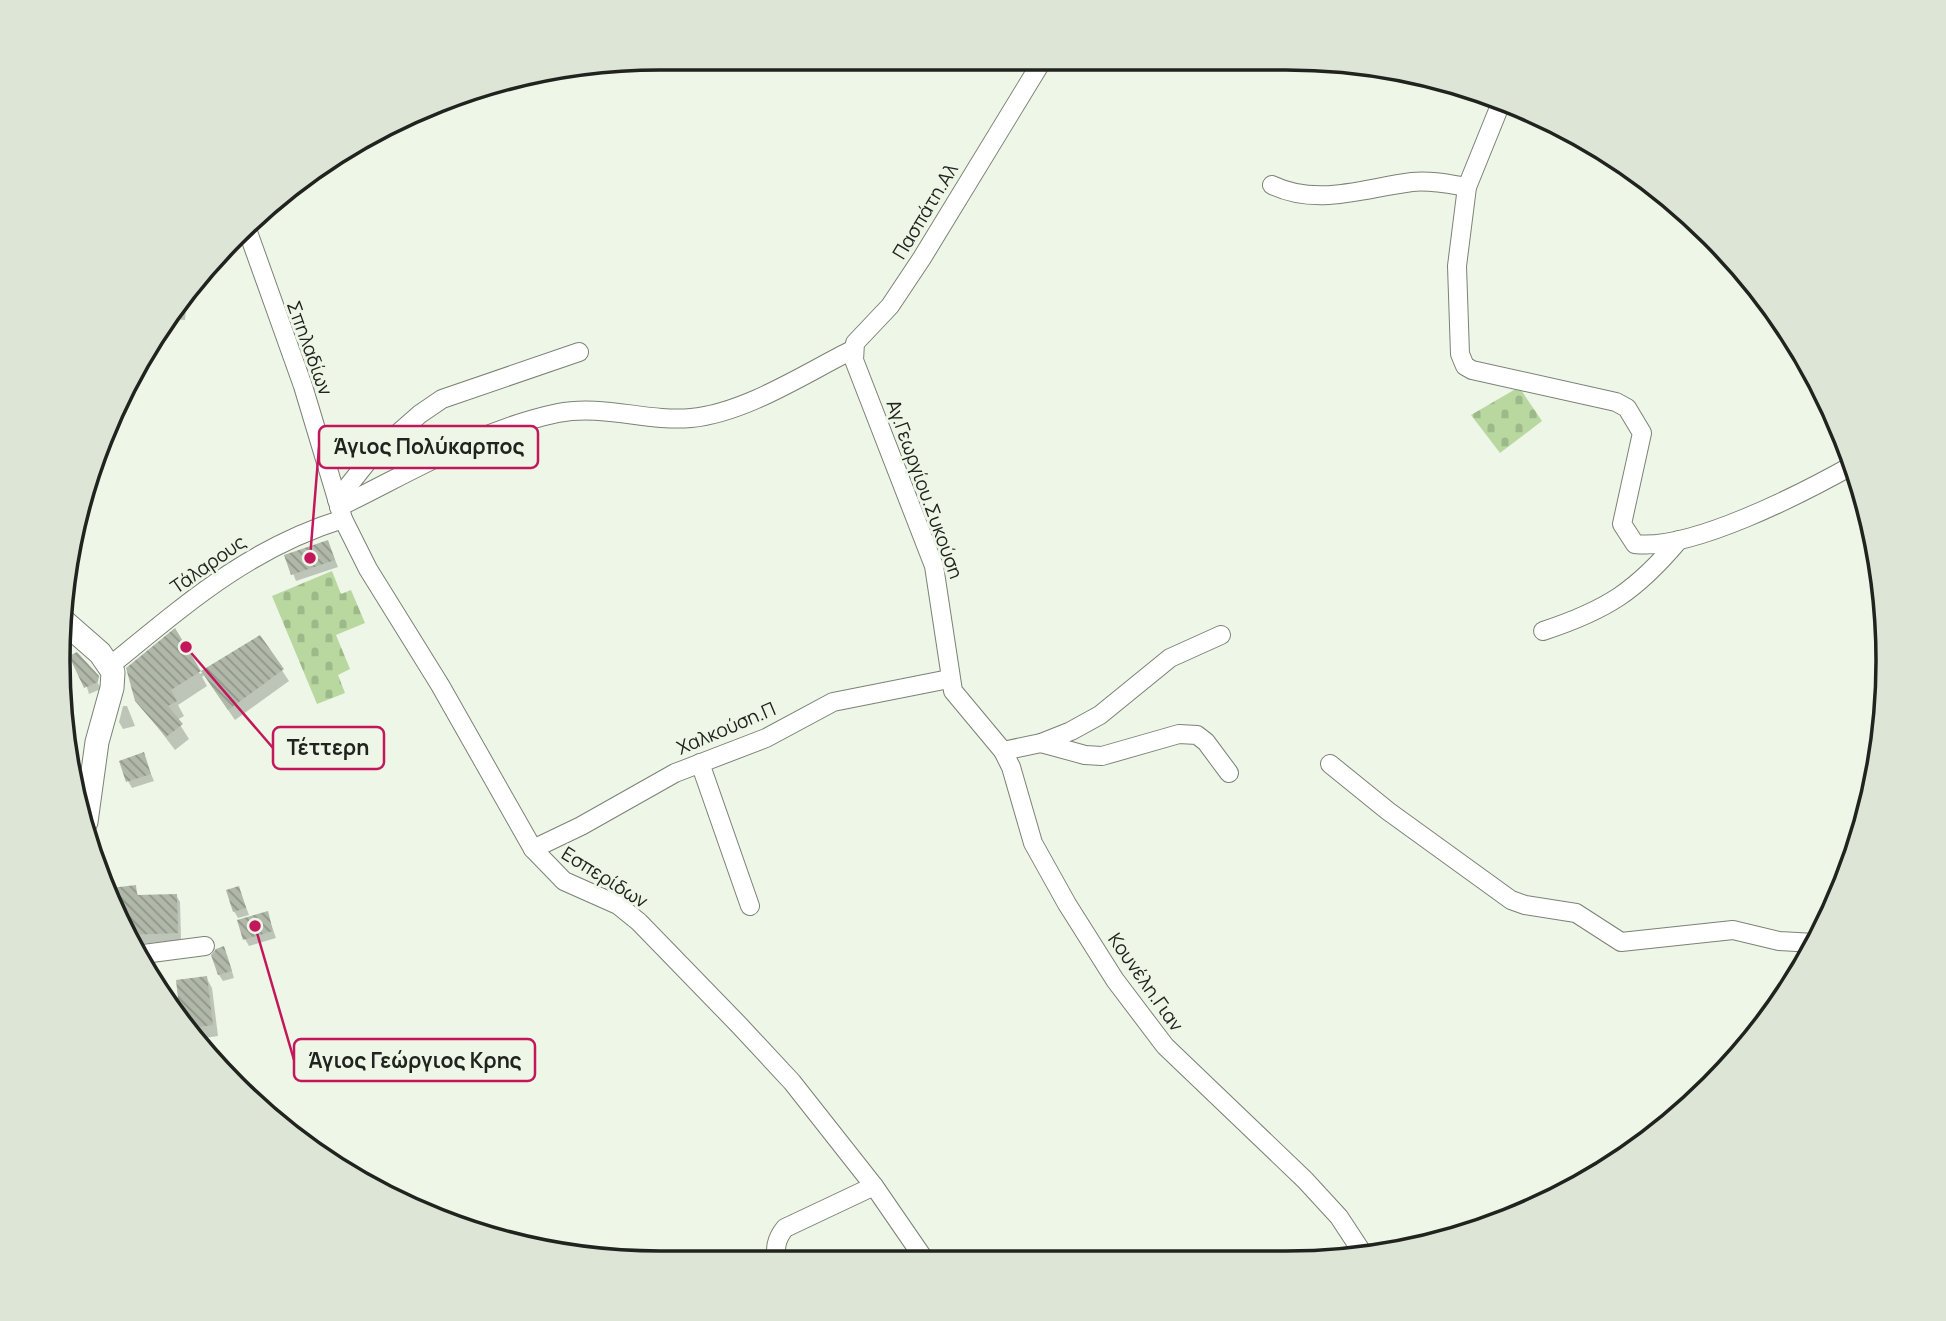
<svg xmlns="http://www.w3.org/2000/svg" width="1946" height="1321" font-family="Manrope,sans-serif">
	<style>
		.cemetery { fill: url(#cemetery-stones) }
		.shadow { fill: #0003 }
		.building { fill: url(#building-back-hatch) }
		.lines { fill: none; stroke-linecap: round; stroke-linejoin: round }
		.minor-casing { stroke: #7b8275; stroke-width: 20 }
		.major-casing { stroke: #7b8275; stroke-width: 25 }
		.minor { stroke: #fff; stroke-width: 18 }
		.major { stroke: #fff; stroke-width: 23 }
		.labels { text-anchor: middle; stroke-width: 6; stroke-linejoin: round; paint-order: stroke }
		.street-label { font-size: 19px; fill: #21231e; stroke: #edf6e7 }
		.rim { fill: none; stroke: #21231e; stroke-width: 3.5 }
		.leader { fill: none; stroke: #c2185b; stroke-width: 2.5 }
		.callout-dot { fill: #c2185b; stroke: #edf6e7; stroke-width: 2.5 }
		.callout { fill: #edf6e7; stroke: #c2185b; stroke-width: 2.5 }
		.callout-label { font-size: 21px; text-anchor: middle; font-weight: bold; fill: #21231e }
	</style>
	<defs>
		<pattern id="cemetery-stones" width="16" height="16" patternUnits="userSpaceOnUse" patternTransform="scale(1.75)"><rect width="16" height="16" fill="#b8d8a0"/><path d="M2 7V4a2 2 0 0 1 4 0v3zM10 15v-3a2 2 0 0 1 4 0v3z" fill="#9eb989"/></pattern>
		<pattern id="building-back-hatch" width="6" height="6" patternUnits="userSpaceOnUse" patternTransform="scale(1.75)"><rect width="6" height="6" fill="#b0b8aa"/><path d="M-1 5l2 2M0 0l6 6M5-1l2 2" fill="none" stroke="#8f958a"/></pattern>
	</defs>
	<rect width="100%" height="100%" fill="#edf6e7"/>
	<g class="cemetery">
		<polygon points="1519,387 1542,421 1500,453 1471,415"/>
		<polygon points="332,571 341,594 351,590 365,623 336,635 350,669 338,675 345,693 317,704 272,596"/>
	</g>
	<g class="shadow">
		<polygon points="178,302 182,302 186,309 185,320 169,319 168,338 157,337"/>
		<polygon points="328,542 338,567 296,581 286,556"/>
		<polygon points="175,630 200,674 260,637 289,681 235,720 204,675 202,677 207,686 178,705 184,716 177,720 189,739 175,750 137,700"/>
		<polygon points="77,654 88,664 101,689 89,694"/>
		<polygon points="123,706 127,706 135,726 123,729 119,722"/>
		<polygon points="143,755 154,781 132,788 128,781"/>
		<polygon points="135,887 139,897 176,895 180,902 181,940 132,945 111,890"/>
		<polygon points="239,888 249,915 238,918 234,911"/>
		<polygon points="267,913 276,938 249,946 245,939"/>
		<polygon points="227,955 234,978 223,981 219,975"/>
		<polygon points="206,977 212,988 218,1036 198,1039 182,1019 178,981"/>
	</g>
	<g class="building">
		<polygon points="328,540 335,560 291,575 284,555"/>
		<polygon points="175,628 201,671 171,690 177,701 168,706 183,724 166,737 135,701 126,668"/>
		<polygon points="260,635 284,669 228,710 201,671"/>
		<polygon points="77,652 99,676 98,682 84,688 69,656"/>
		<polygon points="144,752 151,774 126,782 119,761"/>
		<polygon points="136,885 137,895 177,894 178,933 128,935 111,888"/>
		<polygon points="239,886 246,908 233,912 226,890"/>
		<polygon points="268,911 273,931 243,940 237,920"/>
		<polygon points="224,946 232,971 218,975 211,955 216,949"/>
		<polygon points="207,976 213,1025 190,1028 180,1016 176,980"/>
	</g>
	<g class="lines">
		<g class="minor-casing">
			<g id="minor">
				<polyline points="1044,58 922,258 890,306 855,343 854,360 934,566 953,691 1003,751 1011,767 1033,843 1067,904 1115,980 1165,1046 1305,1180 1339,1217 1364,1255"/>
				<path d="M1501,103L1467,187L1457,266L1460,354L1465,366L1472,370L1616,402L1627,408L1642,433L1622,524L1635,544C1691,551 1803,493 1853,465"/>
				<path d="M1272,185C1318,207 1364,188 1412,182C1430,180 1449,184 1467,187"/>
				<polyline points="248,232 303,386 343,519 368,569 440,685 533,849 564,881 618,905 639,922 739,1025 792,1082 874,1186 927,1263"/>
				<polyline points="337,500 372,456 420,414 442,399 579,352"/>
				<path d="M339,507C409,473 481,429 558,413C603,404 647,422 691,418C745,413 804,374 852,350"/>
				<path d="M1543,631C1607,610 1636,591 1679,540"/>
				<path d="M111,665C186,604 249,548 343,519"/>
				<polyline points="1041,743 1071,731 1100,715 1170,658 1221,635"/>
				<polyline points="1003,751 1041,743 1085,755 1102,756 1179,734 1197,735 1206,742 1229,773"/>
				<polyline points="700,763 750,906"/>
				<polyline points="1330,764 1388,811 1511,900 1525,905 1576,913 1621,942 1733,930 1779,941 1815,943"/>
				<polyline points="533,849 581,826 675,773 766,738 833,702 949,679"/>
				<polyline points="136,955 205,946"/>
				<path d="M778,1263C774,1249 776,1239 785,1228L874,1186"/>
			</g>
		</g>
		<g class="major-casing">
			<polyline id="major" points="60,618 100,653 113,672 112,688 97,742 86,822"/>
		</g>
		<use href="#minor" class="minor"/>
		<use href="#major" class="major"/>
	</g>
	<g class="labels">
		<g class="street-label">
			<text transform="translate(925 211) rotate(-59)" y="7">Πασπάτη.Αλ</text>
			<text transform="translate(310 348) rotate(70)" y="7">Σπηλαδίων</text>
			<text transform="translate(925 489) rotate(70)" y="7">Αγ.Γεωργίου.Συκούση</text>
			<text transform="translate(208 564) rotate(-35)" y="7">Τάλαρους</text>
			<text transform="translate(726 728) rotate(-23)" y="7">Χαλκούση.Π</text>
			<text transform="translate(605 877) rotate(32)" y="7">Εσπερίδων</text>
			<text transform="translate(1146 982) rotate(55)" y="7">Κουνέλη.Γιαν</text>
		</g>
	</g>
	<path d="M0 0H1946V1321H0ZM660 70H1286A590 590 0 0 1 1876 660V661A590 590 0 0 1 1286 1251H660A590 590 0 0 1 70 661V660A590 590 0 0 1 660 70Z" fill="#dde5d7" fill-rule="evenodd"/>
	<path class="rim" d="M660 70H1286A590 590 0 0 1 1876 660V661A590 590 0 0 1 1286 1251H660A590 590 0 0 1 70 661V660A590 590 0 0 1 660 70Z"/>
	<path class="leader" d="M310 558L319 447M186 647L273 748M255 926L294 1060"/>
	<g class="callout-dot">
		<circle cx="310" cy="558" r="7"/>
		<circle cx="186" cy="647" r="7"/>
		<circle cx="255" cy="926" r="7"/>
	</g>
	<g class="callout">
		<rect x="319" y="426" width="219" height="42" rx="7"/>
		<rect x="273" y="727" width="111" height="42" rx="7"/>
		<rect x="294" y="1039" width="241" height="42" rx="7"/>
	</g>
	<g class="callout-label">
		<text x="429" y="454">Άγιος Πολύκαρπος</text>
		<text x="328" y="755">Τέττερη</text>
		<text x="415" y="1068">Άγιος Γεώργιος Κρης</text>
	</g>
</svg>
